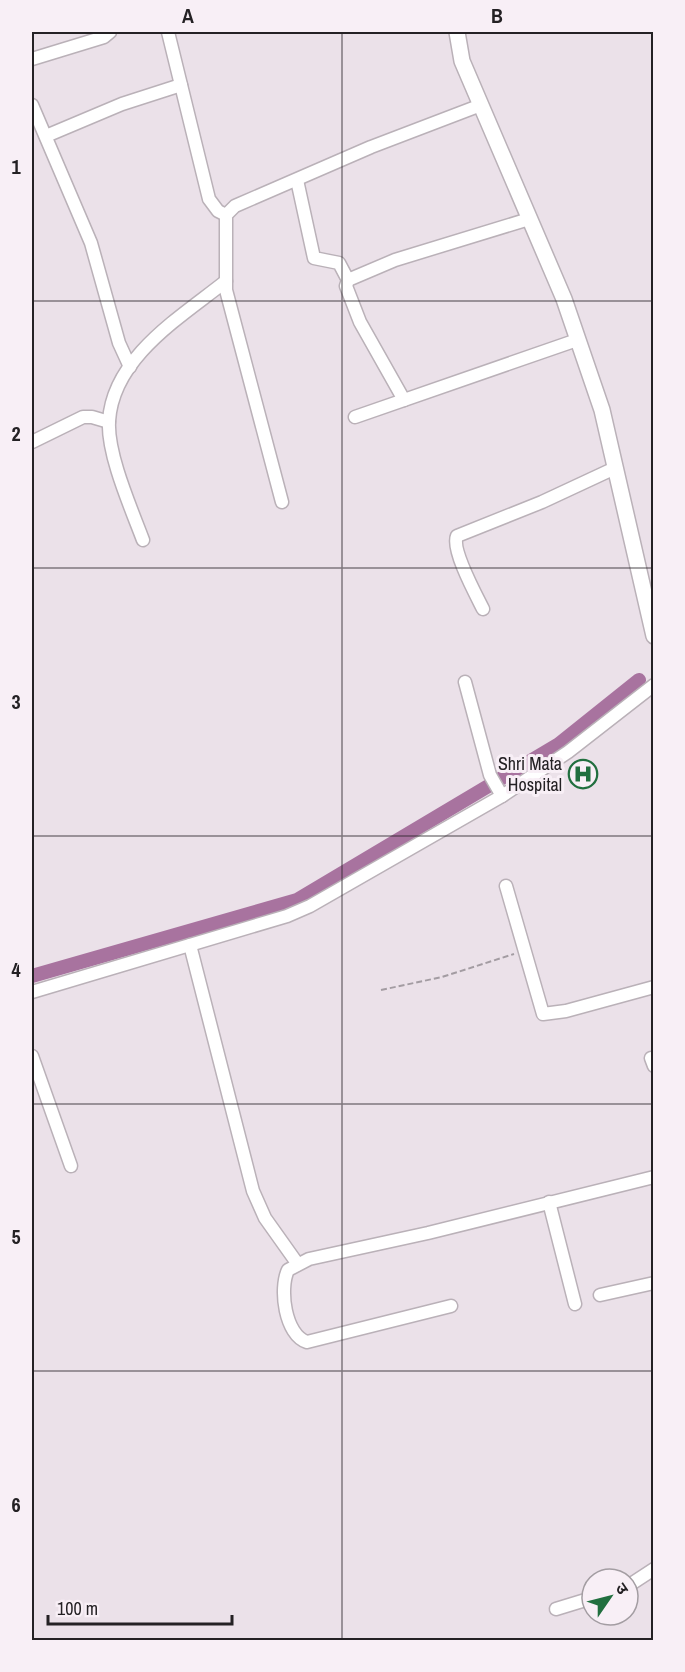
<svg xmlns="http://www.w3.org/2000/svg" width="685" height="1672" font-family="'Archivo Narrow','Noto Sans Devanagari',sans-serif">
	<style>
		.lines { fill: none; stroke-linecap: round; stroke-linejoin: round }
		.canal { stroke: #a8739f; stroke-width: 14 }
		.minor-casing { stroke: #bab1b8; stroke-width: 15 }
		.tertiary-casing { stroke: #bab1b8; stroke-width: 18 }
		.path { stroke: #a39ca2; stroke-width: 2; stroke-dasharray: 6 3; stroke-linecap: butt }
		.minor { stroke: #fff; stroke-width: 12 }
		.tertiary { stroke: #fff; stroke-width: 15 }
		.grid { fill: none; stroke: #242124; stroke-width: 1.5; stroke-opacity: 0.55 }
		.labels { text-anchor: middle; stroke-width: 6; stroke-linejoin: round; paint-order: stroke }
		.poi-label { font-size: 18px; fill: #242124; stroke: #f8eff6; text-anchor: end }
		.neatline { fill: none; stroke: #242124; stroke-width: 2 }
		.grid-label { font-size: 20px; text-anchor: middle; font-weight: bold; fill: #242124 }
	</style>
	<rect width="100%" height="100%" fill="#ebe1e9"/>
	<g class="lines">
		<polyline class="canal" points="32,976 297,900 559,744 639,680"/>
		<g class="minor-casing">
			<g id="minor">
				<polyline points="168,32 209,199 218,211 226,215"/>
				<polyline points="32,59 104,37 110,32"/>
				<polyline points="32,105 91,243 119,343 130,367"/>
				<polyline points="46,136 122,104 181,85"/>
				<polyline points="297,180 314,258 339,263 348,280"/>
				<polyline points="404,400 360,322 346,286 348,280 395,260 529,219"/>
				<polyline points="355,417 577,340"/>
				<polyline points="32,442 83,417 92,417 109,422"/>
				<polyline points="282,502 226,290 226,215 235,206 371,147 481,105"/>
				<path d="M143,540C131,508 107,454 109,421C113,357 181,317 226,281"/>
				<path d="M483,609C476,595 451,549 457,536L542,502L615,468"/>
				<polyline points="465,682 490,775 502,796"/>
				<polyline points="506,886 543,1014 566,1011 654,987"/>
				<polyline points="190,945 253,1191 265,1218 297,1263"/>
				<polyline points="32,992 287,916 310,906 502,796 568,752 654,685"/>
				<polyline points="32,1056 71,1166"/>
				<polyline points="651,1058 654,1066"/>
				<polyline points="549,1202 575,1304"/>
				<polyline points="600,1295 654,1283"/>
				<path d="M451,1306L307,1342C285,1335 279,1289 288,1270L309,1259L428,1233L654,1177"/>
				<polyline points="628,1586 654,1569"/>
				<polyline points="556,1609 592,1598"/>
			</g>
		</g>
		<g class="tertiary-casing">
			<polyline id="tertiary" points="457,32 462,61 564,299 602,410 654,636"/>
		</g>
		<polyline class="path" points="381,990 442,977 514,954"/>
		<use href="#minor" class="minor"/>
		<use href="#tertiary" class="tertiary"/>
	</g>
	<path class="grid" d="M342,32V1640M32,301H654M32,568H654M32,836H654M32,1104H654M32,1371H654"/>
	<defs>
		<g id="hospital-ring" transform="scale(1.5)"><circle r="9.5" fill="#f8eff6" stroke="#216f3f" stroke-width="1.5"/><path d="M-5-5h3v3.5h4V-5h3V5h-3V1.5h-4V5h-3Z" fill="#216f3f"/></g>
	</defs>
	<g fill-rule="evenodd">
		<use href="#hospital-ring" x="583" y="774"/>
	</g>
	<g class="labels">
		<g class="poi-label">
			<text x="562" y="770">Shri Mata<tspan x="562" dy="21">Hospital</tspan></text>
		</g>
	</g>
	<rect width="685" height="1672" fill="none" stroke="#f8eff6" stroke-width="66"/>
	<g transform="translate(610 1597) rotate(55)"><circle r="28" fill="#f8eff6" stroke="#a39da2" stroke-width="1.5"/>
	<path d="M0-4.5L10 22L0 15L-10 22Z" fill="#216f3f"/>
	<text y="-9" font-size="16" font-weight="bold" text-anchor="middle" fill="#242124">उ</text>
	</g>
	<path d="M48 1615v9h184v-9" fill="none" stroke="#242124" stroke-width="3"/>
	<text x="57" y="1615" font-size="18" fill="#242124" stroke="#f8eff6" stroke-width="4.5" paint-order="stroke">100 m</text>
	<rect x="33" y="33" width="619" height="1606" class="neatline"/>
	<g class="grid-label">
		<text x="188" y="23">A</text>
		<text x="497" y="23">B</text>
		<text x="16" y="174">1</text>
		<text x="16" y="441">2</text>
		<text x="16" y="709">3</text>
		<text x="16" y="977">4</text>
		<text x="16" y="1244">5</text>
		<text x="16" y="1512">6</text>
	</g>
</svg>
